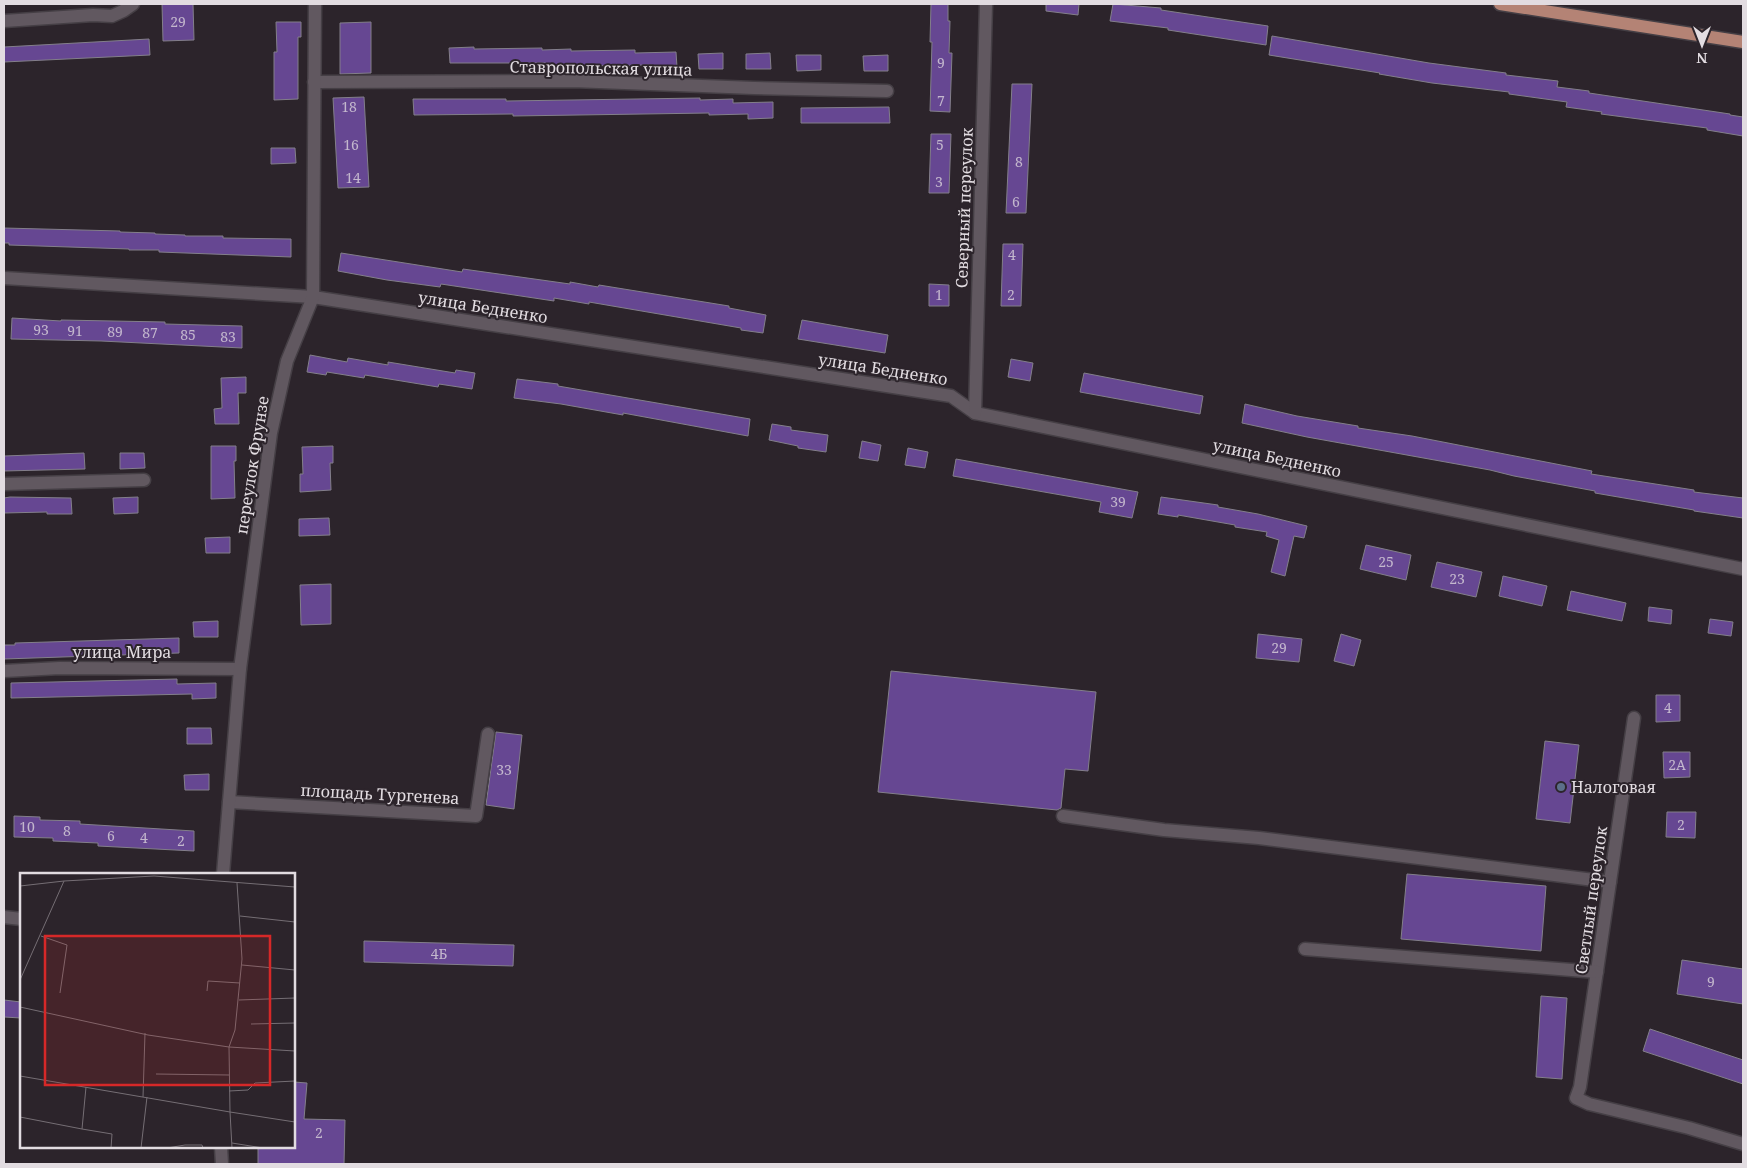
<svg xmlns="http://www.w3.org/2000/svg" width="1747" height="1168" font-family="'Noto Serif',serif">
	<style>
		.building { fill: #664792; stroke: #837f8a }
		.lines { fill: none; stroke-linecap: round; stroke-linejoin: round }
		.minor-casing { stroke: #453f45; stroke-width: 15 }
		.major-casing { stroke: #453f45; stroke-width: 15 }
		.minor { stroke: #615860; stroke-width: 12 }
		.major { stroke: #b48375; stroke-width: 12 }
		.service-dot { fill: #5c6f8a; stroke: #2c242b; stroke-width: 2 }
		.labels { text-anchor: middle; stroke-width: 4; stroke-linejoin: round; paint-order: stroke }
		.number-label { font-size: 14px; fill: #c3b7cd }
		.street-label { font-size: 16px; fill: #e2dce1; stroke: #2c242b }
		.poi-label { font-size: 16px; fill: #e2dce1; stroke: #2c242b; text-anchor: start }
		.inset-road { fill: none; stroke: #756e74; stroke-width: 1 }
		.view { fill: #d62828; fill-opacity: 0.15; stroke: #d62828; stroke-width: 2.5 }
		.inset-edge { fill: none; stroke: #e2dce1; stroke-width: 2.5 }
	</style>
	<rect width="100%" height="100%" fill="#2c242b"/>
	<g class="building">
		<polygon points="162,4 193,4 194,40 163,41"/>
		<polygon points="931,4 948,4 948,21 950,21 949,53 952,53 950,112 930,111 932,42 930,42"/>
		<polygon points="1046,4 1079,4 1078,15 1046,11"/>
		<polygon points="1113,4 1161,8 1161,10 1268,26 1266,45 1168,30 1168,28 1110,21"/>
		<polygon points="276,22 301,22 301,37 298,37 298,99 274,100 274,52 277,52"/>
		<polygon points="371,22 371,73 340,74 340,23"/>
		<polygon points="1272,36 1429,63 1506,73 1506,75 1558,81 1557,87 1589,91 1589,93 1730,114 1730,115 1743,117 1743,136 1707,130 1707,128 1601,114 1602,112 1566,107 1567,102 1509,94 1509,92 1432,83 1379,74 1380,73 1269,55"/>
		<polygon points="149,39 150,55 4,62 4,47"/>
		<polygon points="474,47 474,49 542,48 542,50 571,49 571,51 635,50 635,53 676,52 677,67 652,68 652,65 580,66 580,65 546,66 546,63 450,63 449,48"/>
		<polygon points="723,53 723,69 699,69 698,54"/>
		<polygon points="770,53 771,69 746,69 746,54"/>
		<polygon points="796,55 821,55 821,70 797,71"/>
		<polygon points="888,55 888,71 864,71 863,56"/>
		<polygon points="1012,84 1032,84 1026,213 1006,213"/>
		<polygon points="364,97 369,187 338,188 333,98"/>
		<polygon points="700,98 700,100 733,99 733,103 773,102 773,118 748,119 748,114 709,115 709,113 513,116 513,114 414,115 413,99 506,99 506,101"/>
		<polygon points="889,107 890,123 801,123 801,108"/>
		<polygon points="931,134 951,134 949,193 929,193"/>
		<polygon points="271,148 295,148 296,163 271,164"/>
		<polygon points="4,228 120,231 120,232 155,233 155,234 185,235 185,236 223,236 223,238 291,239 291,257 159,252 159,250 129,250 129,249 9,245 9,243 4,243"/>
		<polygon points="1003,244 1023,244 1021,306 1001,306"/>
		<polygon points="341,253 462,272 463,269 570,284 570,282 598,287 599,285 729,306 729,308 766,315 763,333 741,330 741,328 589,302 589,304 554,298 554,301 441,284 440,287 387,280 338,271"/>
		<polygon points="929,284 949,285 949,306 929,306"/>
		<polygon points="12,318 61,321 61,320 165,322 165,324 242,326 242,348 101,341 11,339"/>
		<polygon points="802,320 888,335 885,353 798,339"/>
		<polygon points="310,355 347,362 348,358 388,365 388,362 455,373 456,370 475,373 472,389 439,384 438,387 365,375 364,378 327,372 326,375 307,372"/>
		<polygon points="1011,359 1033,363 1030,381 1008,377"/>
		<polygon points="1084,373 1203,396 1200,414 1080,392"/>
		<polygon points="246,377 246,393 238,393 239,424 215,424 214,409 222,408 221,378"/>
		<polygon points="517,379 558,384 558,386 750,419 748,436 623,413 623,415 561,404 514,398"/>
		<polygon points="1245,404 1297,416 1358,426 1358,428 1412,436 1592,471 1591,474 1694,490 1694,492 1743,498 1743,518 1694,511 1694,510 1595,493 1595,491 1514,476 1490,470 1307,437 1242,423"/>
		<polygon points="772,424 791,427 791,430 828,435 826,452 798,448 798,446 769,440"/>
		<polygon points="862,441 881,445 878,461 859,458"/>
		<polygon points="211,446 236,446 236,461 234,461 235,498 211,499"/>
		<polygon points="333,446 333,463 330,463 331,490 300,492 300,474 303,474 302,447"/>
		<polygon points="908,448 928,452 925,468 905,465"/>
		<polygon points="84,453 85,469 4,471 4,456"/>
		<polygon points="120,453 144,453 145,468 120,469"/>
		<polygon points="956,459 1138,492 1132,518 1099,512 1101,502 953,476"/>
		<polygon points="10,497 71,498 72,514 47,514 47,512 4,513 4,498"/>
		<polygon points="138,497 138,513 114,514 113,498"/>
		<polygon points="1161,497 1218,505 1218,507 1258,514 1307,526 1304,538 1294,536 1285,576 1271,572 1279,540 1266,536 1267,532 1235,527 1235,525 1178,515 1178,517 1158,514"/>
		<polygon points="329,518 330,535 299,536 299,519"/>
		<polygon points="230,537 230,553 206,553 205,538"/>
		<polygon points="1366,545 1411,555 1406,580 1360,569"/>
		<polygon points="1437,562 1482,572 1476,597 1431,587"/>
		<polygon points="1503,576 1547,586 1542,606 1499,596"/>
		<polygon points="331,584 331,624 301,625 300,585"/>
		<polygon points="1571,591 1626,603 1622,621 1567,610"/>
		<polygon points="1649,607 1672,610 1671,624 1648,621"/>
		<polygon points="1710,619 1733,622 1731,636 1708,633"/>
		<polygon points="218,621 218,637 194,637 193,622"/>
		<polygon points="1258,634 1302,639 1299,662 1256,658"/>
		<polygon points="1341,634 1361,640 1354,666 1334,661"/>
		<polygon points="179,638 179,653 4,659 4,645 15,645 15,643"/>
		<polygon points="891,671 1096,692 1088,771 1065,769 1061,808 1057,810 878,792"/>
		<polygon points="177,679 177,684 216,683 216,698 192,699 192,694 11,698 11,683"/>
		<polygon points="1656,695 1680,695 1680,721 1656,722"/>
		<polygon points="187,728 211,728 212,744 187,744"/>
		<polygon points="496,732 522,735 514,809 486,805"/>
		<polygon points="1545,741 1579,745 1570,823 1536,819"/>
		<polygon points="1663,752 1690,752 1690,777 1664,778"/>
		<polygon points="209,774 209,790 185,790 184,775"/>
		<polygon points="1667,812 1696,812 1695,838 1666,837"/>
		<polygon points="14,816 40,817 40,820 80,821 80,824 194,831 194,851 98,846 98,843 53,841 53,838 14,837"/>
		<polygon points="1407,874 1546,886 1541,951 1401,939"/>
		<polygon points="364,941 514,945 513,966 364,962"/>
		<polygon points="1682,960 1743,969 1743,1004 1677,994"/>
		<polygon points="1541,996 1567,998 1562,1079 1536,1077"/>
		<polygon points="4,1000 21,1002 21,1018 4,1017"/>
		<polygon points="1650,1029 1743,1060 1743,1084 1643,1051"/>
		<polygon points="294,1082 307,1083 304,1119 345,1120 344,1164 258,1164 258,1147 294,1147"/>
	</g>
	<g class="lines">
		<g class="minor-casing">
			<g id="minor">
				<polyline points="4,21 93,15 112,16 123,11 133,4"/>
				<polyline points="314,82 573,81 754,88 887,91"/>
				<polyline points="4,278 313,297 951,396 975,413 1743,569"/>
				<polyline points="975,413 986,4"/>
				<polyline points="4,484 144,480"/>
				<polyline points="4,671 60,668 240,669"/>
				<polyline points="1634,718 1580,1087 1576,1098 1589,1104 1689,1128 1743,1144"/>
				<polyline points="229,802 476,816 488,734"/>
				<polyline points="1063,816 1164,830 1259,838 1610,882"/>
				<polyline points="223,874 240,669 271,433 287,361 313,297 315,4"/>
				<polyline points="4,917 21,919"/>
				<polyline points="1305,949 1597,972"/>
				<polyline points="221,1147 222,1164"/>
			</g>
		</g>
		<g class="major-casing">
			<polyline id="major" points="1500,4 1743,42"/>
		</g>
		<use href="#minor" class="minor"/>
		<use href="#major" class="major"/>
	</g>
	<circle class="service-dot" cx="1561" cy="787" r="5"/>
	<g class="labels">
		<g class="number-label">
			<text x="178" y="27">29</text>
			<text x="941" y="68">9</text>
			<text x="941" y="106">7</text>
			<text x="349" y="112">18</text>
			<text x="351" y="150">16</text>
			<text x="940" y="150">5</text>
			<text x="1019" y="167">8</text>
			<text x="353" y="183">14</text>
			<text x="939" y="187">3</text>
			<text x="1016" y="207">6</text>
			<text x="1012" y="260">4</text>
			<text x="939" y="300">1</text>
			<text x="1011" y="300">2</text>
			<text x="41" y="335">93</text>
			<text x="75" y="336">91</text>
			<text x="115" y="337">89</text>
			<text x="150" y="338">87</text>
			<text x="188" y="340">85</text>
			<text x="228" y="342">83</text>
			<text x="1118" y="507">39</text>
			<text x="1386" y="567">25</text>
			<text x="1457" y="584">23</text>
			<text x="1279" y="653">29</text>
			<text x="1668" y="713">4</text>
			<text x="1677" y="770">2А</text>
			<text x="504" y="775">33</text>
			<text x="1681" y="830">2</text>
			<text x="27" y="832">10</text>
			<text x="67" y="836">8</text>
			<text x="111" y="841">6</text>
			<text x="144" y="843">4</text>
			<text x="181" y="846">2</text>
			<text x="439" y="959">4Б</text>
			<text x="1711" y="987">9</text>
			<text x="319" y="1138">2</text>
		</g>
		<g class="street-label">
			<text transform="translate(601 68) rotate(1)" y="6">Ставропольская улица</text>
			<text transform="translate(964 208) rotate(-88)" y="6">Северный переулок</text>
			<text transform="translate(483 307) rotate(9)" y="6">улица Бедненко</text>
			<text transform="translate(883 369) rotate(9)" y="6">улица Бедненко</text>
			<text transform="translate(1277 458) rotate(12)" y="6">улица Бедненко</text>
			<text transform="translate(252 465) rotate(-81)" y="6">переулок Фрунзе</text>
			<text x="122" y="658">улица Мира</text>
			<text transform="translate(380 794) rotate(3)" y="6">площадь Тургенева</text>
			<text transform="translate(1591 900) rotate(-82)" y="6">Светлый переулок</text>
		</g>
		<g class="poi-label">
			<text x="1571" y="793">Налоговая</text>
		</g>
	</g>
	<g transform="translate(20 873)">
		<rect width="275" height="275" fill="#2c242b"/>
		<path class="inset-road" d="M217,10L222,86L215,157L209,174L210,239L275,249M0,13L44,8M220,43L275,49M21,63L47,72L40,120M222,92L275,97M0,107L44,8L134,3L275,14M187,118L188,108L220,110M219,127L275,125M0,134L128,162L209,174L275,178M231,151L275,150M136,201L209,202M0,203L210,239L212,275M66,214L62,256L92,261L91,275M209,218L228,217L235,210L275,208M123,224L125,160M0,244L62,256M212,270L243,275M121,275L127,224M147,275L165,272H182L183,275"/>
		<path class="view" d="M25,63H250V212H25Z"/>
		<rect width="275" height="275" class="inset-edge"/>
	</g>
	<rect width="1747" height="1168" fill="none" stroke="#e2dce1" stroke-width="10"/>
	<g transform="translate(1702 45) rotate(180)" stroke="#2c242b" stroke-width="4" paint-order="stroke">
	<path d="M0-4L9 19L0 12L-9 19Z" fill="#e2dce1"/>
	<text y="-8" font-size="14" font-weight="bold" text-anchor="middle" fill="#e2dce1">N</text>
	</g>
</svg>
